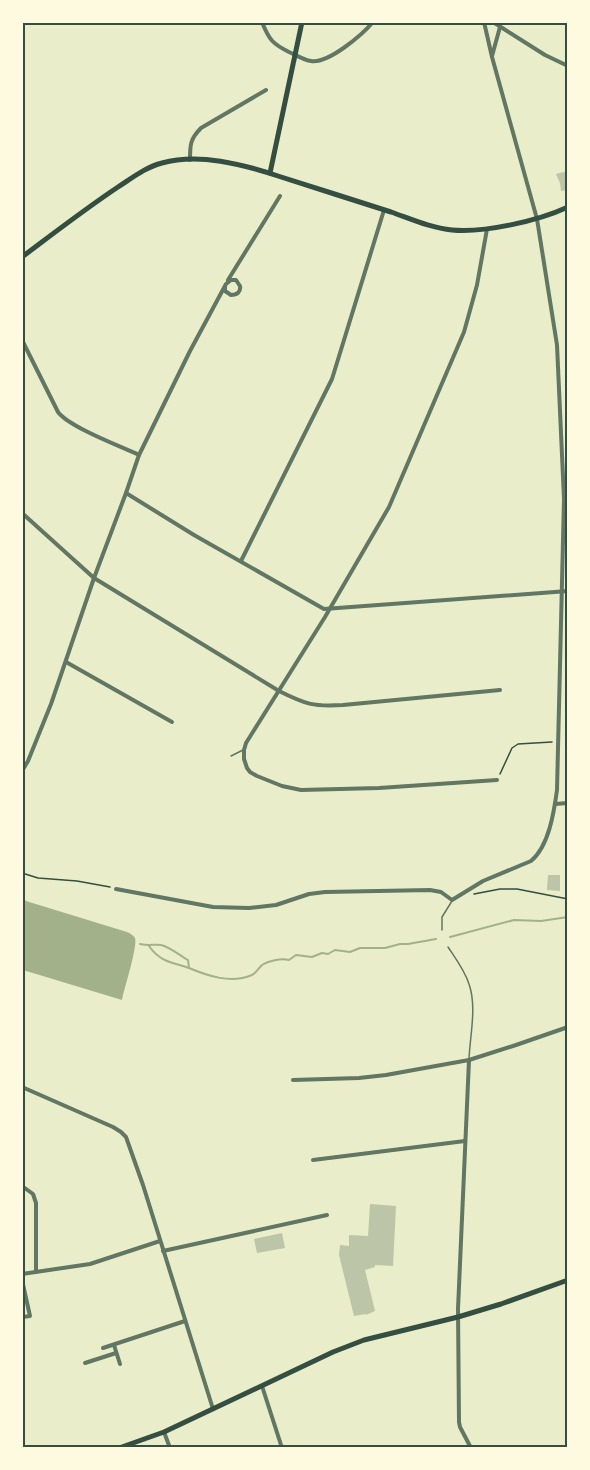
<svg xmlns="http://www.w3.org/2000/svg" width="590" height="1470" font-family="'Public Sans',sans-serif">
	<style>
		.water { fill: #a3b18a }
		.lines { fill: none; stroke-linecap: round; stroke-linejoin: round }
		.stream { stroke: #a3b18a; stroke-width: 2 }
		.building { fill: #bcc5a7 }
		.path { stroke: #344e41; stroke-width: 1.5 }
		.service { stroke: #617663; stroke-width: 1.5 }
		.minor { stroke: #617663; stroke-width: 4 }
		.secondary { stroke: #344e41; stroke-width: 5 }
		.neatline { fill: none; stroke: #344e41; stroke-width: 2 }
	</style>
	<rect width="100%" height="100%" fill="#e9edc9"/>
	<path class="water" d="M23,898L26,901L127,932C131,934 133,935 135,938C138,946 124,989 122,1000L23,970Z"/>
	<g class="lines">
		<g class="stream">
			<polyline points="450,937 514,920 541,921 568,917"/>
			<path d="M140,944C149,946 154,944 161,945C170,947 179,955 188,960L189,968"/>
			<path d="M149,946C160,962 172,962 189,968C208,976 231,984 252,975C256,973 258,969 262,965C268,961 281,958 289,960L296,955L312,957L322,953L328,954L335,950L350,952L360,948H385L400,944H408L436,939"/>
		</g>
	</g>
	<g class="building">
		<polygon points="568,171 568,190 561,191 560,183 556,174"/>
		<polygon points="548,875 560,875 560,891 547,890"/>
		<polygon points="370,1204 396,1206 393,1266 375,1265 375,1267 365,1270 375,1311 366,1315 366,1314 354,1316 339,1255 340,1245 349,1246 349,1235 368,1236"/>
		<polygon points="282,1233 285,1248 257,1253 254,1239"/>
	</g>
	<g class="lines">
		<g class="path">
			<polyline points="500,774 512,748 518,744 552,742"/>
			<polyline points="22,873 38,878 77,881 110,887"/>
			<polyline points="474,894 500,889 517,889 568,899"/>
		</g>
		<g class="service">
			<polyline points="231,756 243,750"/>
			<polyline points="442,930 442,917 452,901"/>
			<path d="M448,947C456,959 465,971 469,984C477,1007 470,1035 469,1059"/>
		</g>
		<g class="minor">
			<path d="M262,22C269,40 273,44 289,52C296,55 304,60 311,61C328,64 362,35 373,22"/>
			<polyline points="493,22 545,55 568,66"/>
			<polyline points="492,56 500,27"/>
			<path d="M190,160C190,145 190,139 201,128L266,90"/>
			<polyline points="487,229 477,285 464,332 389,507 325,617 246,743 244,750 244,759 247,768 250,772 257,776 282,786 301,790 379,788 497,780"/>
			<polyline points="228,280 280,196"/>
			<path d="M22,340L58,412C69,427 120,446 139,455"/>
			<polyline points="126,493 194,535 324,609 568,591"/>
			<path d="M22,513L94,578L279,691C305,704 313,707 343,705L500,690"/>
			<polyline points="241,561 332,379 384,210"/>
			<polyline points="66,662 172,722"/>
			<path d="M22,771L28,761L51,704L94,578L126,493L139,455L190,351L226,284L231,280H236L240,286C241,292 237,295 231,295L225,291V286"/>
			<polyline points="555,804 568,803"/>
			<path d="M116,889L213,907L249,908L276,905L309,894L325,892L430,890L441,892L452,900L483,881L531,861C549,846 554,812 557,790L564,499L557,345L537,219L492,57L484,22"/>
			<polyline points="469,1060 458,1309 459,1422 460,1427 471,1448"/>
			<polyline points="293,1080 359,1078 386,1075 469,1060 516,1045 568,1027"/>
			<polyline points="22,1087 113,1127 121,1132 126,1137 143,1185 213,1409"/>
			<polyline points="313,1160 465,1141"/>
			<polyline points="22,1186 33,1194 36,1203 36,1272"/>
			<polyline points="163,1251 327,1215"/>
			<polyline points="22,1274 90,1264 160,1241"/>
			<polyline points="22,1280 30,1316 22,1317"/>
			<polyline points="114,1345 120,1364"/>
			<polyline points="103,1348 185,1321"/>
			<polyline points="85,1363 116,1353"/>
			<polyline points="262,1386 282,1448"/>
			<polyline points="164,1432 170,1448"/>
		</g>
		<g class="secondary">
			<polyline points="270,173 302,22"/>
			<path d="M22,257C54,233 85,209 118,187C132,178 146,167 162,163C199,153 242,164 278,176C316,188 353,200 391,212C411,219 431,228 452,230C484,233 538,221 568,207"/>
			<polyline points="119,1448 164,1432 333,1352 364,1340 458,1317 501,1304 568,1280"/>
		</g>
	</g>
	<rect width="590" height="1470" fill="none" stroke="#fefae0" stroke-width="48"/>
	<rect x="24" y="24" width="542" height="1422" class="neatline"/>
</svg>
